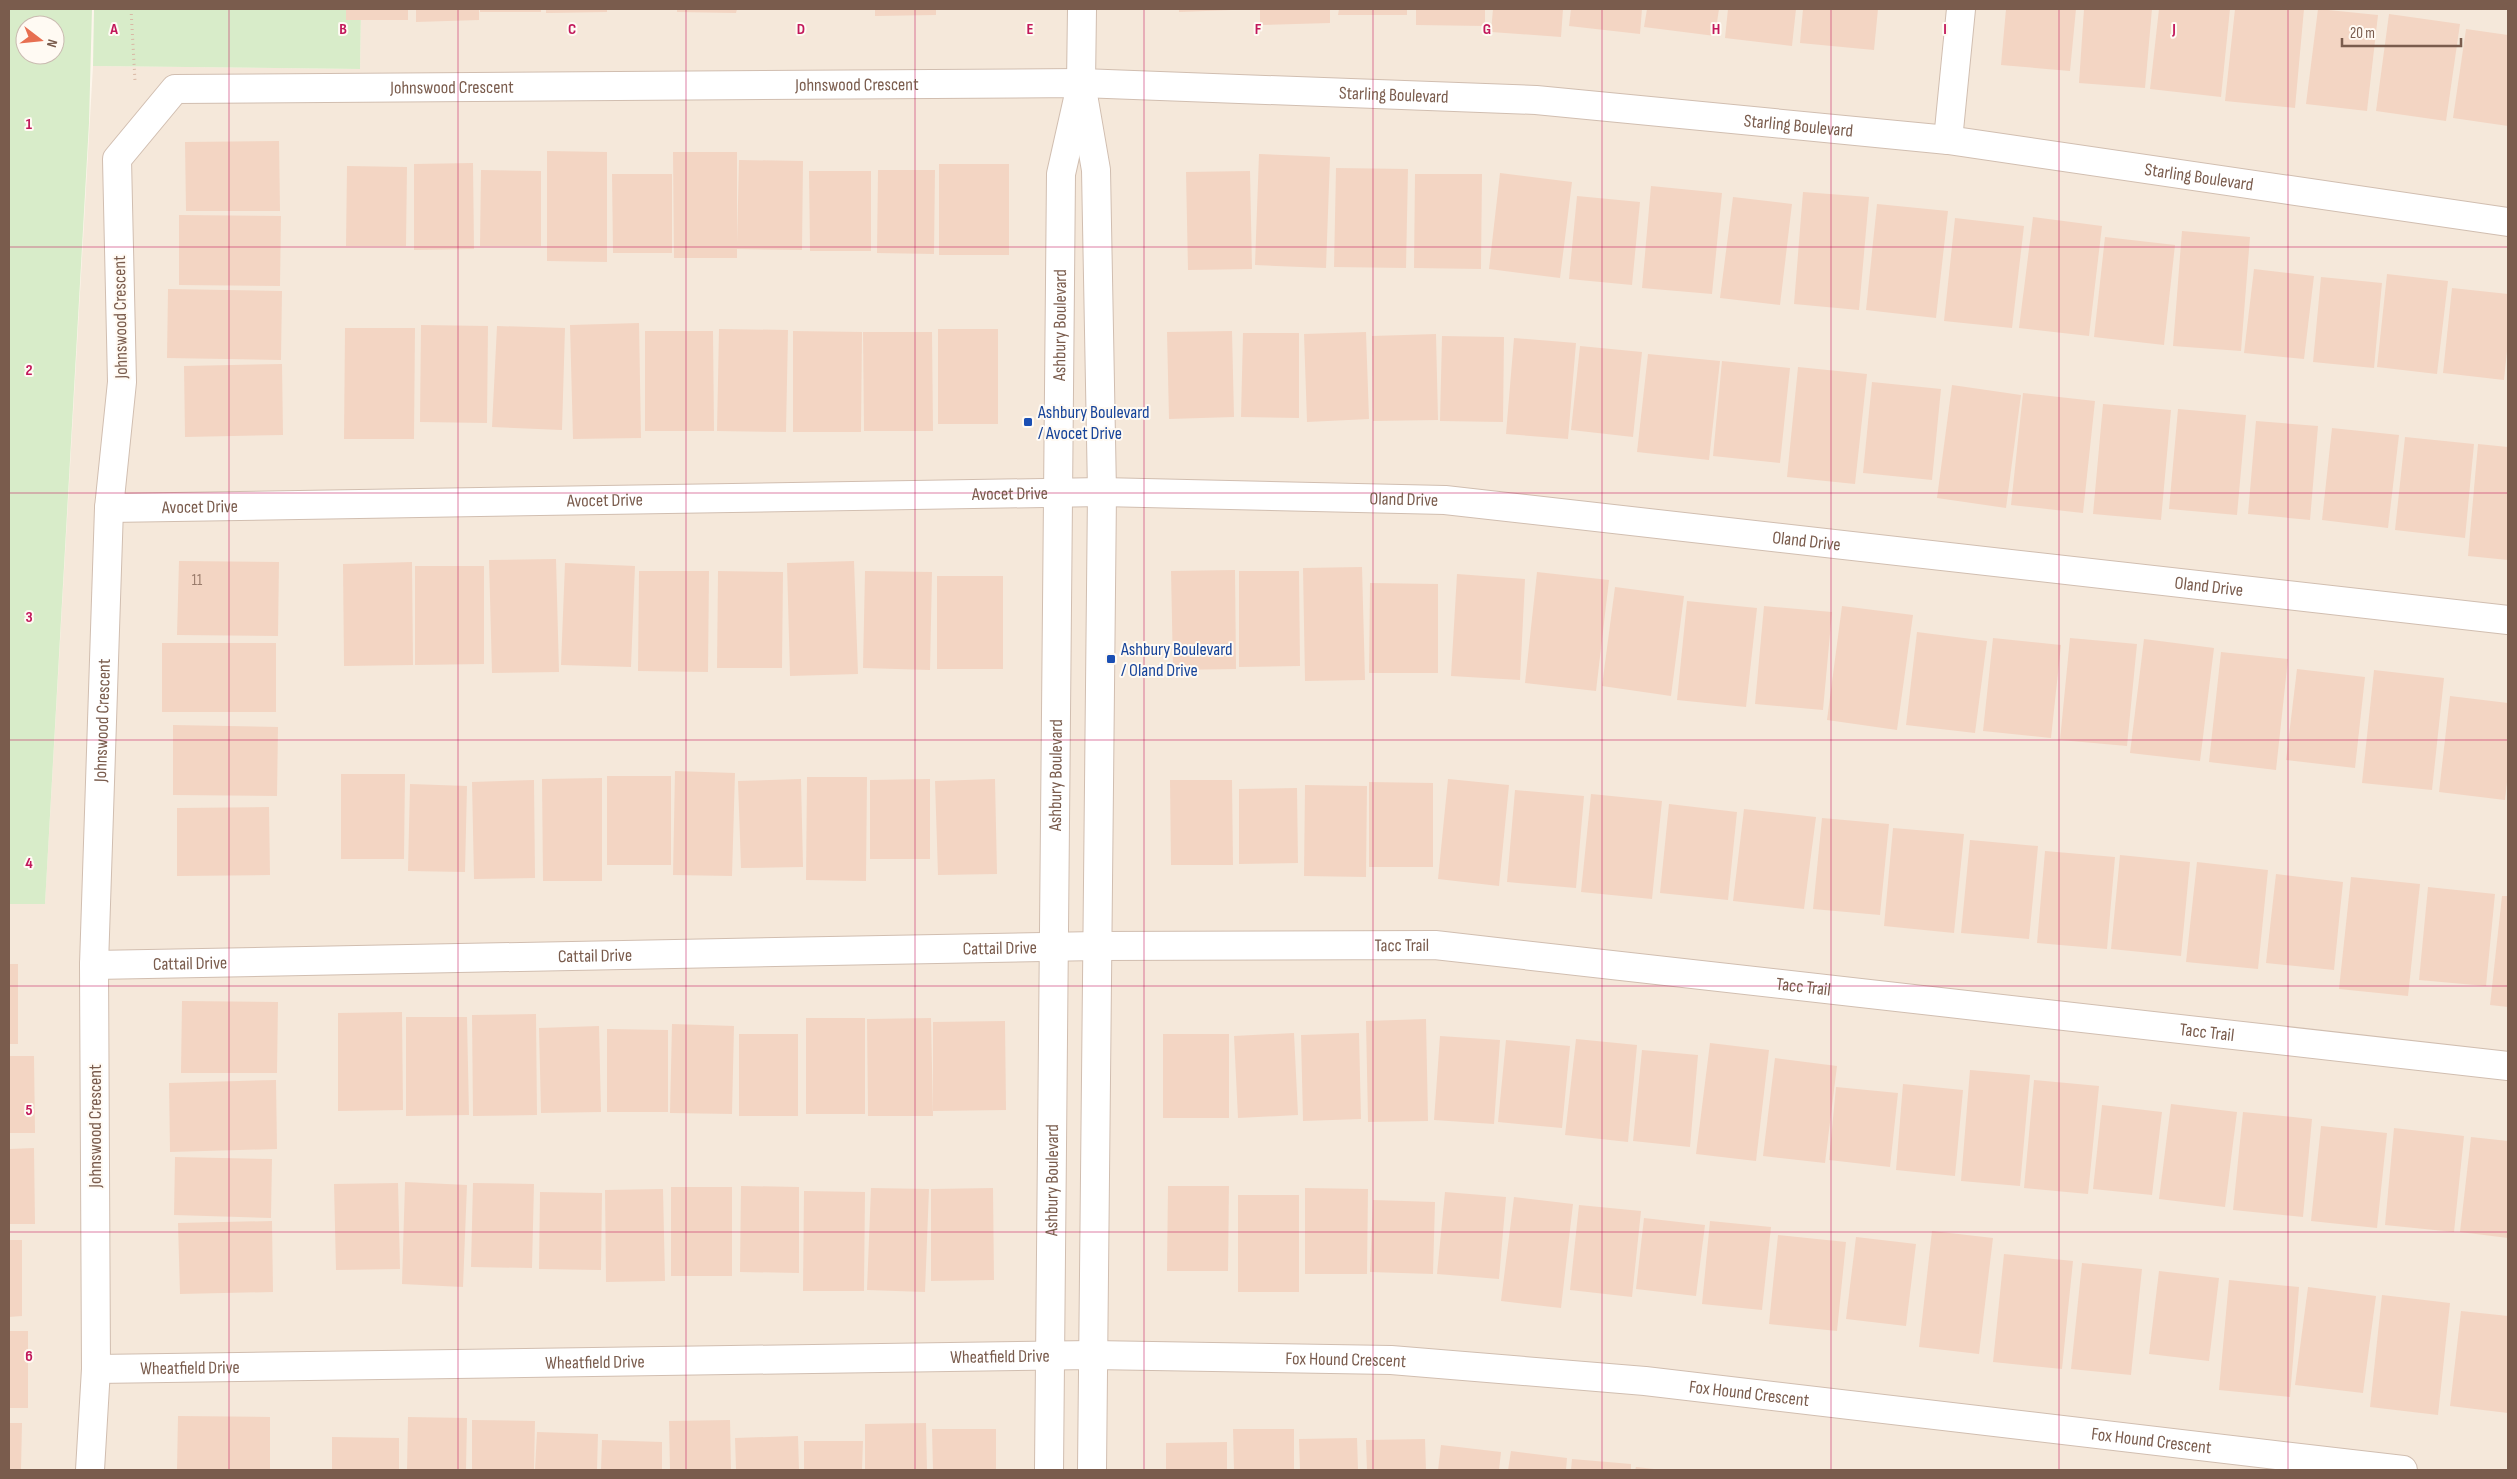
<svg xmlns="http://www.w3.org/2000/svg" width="2517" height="1479" font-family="'Sofia Sans Condensed',sans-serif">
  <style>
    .residential { fill: #f5e8da }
    .green { fill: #d8ecc9; fill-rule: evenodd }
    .building { fill: #f3d5c3 }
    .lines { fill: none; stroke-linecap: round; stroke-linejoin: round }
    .minor-casing { stroke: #d1beb0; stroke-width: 30 }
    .tertiary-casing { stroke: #d1beb0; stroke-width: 30 }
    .path { stroke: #d9b8a5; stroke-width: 3; stroke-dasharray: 1 4; stroke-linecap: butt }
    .minor { stroke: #fff; stroke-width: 28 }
    .tertiary { stroke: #fff; stroke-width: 28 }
    .grid { fill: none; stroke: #c2185b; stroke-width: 1; stroke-opacity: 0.55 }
    .transit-dot { fill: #1a4fb4; stroke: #fffaf3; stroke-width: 2 }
    .labels { text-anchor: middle; stroke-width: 4; stroke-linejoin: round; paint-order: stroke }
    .number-label { font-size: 15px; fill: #987a6a }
    .street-label { font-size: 18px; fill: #7a5c4d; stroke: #fffaf3 }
    .transit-label { font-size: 18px; fill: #164399; stroke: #fffaf3; text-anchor: start }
    .grid-label { font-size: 16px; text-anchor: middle; font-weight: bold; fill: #c2185b; stroke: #fffaf3; stroke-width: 4; stroke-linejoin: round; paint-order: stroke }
  </style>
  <rect width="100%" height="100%" fill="#fdf6ec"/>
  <path class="residential" d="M361 9H2508V1470H9V904H45L93 66 360 69Z"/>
  <g class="green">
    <path d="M9 9H92L89 123 45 904H9ZM25 25H55V55H25Z"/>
    <path d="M94 9H361L360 69 93 66Z"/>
  </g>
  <g class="building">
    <rect x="346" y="9" width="62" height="11"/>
    <path d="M416 9H479V20L416 22Z"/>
    <rect x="480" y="9" width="61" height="3"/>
    <path d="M546 9H607V12L546 13Z"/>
    <path d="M677 9H737L736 13 677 12Z"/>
    <path d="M875 9H936V15L875 16Z"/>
    <path d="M1179 9H1232V10L1179 12Z"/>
    <path d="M1260 9H1330V23L1260 25Z"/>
    <path d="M1339 9H1407V15H1338Z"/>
    <path d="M1416 9H1485V26L1416 25Z"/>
    <path d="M1493 9H1563L1561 37 1491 32Z"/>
    <path d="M1571 9H1642L1640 34 1569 26Z"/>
    <path d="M1647 9H1719L1715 36 1644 27Z"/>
    <path d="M1728 9H1796L1792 46 1725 38Z"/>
    <path d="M1803 9H1878L1874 50 1800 43Z"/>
    <path d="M2006 9H2076L2070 71 2001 65Z"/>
    <path d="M2084 9H2152L2145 88 2079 83Z"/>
    <path d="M2159 9H2230L2221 97 2150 89Z"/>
    <path d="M2235 9H2304L2295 108 2225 101Z"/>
    <path d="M2318 9 2378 15 2367 111 2306 104Z"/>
    <path d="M2389 14 2460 24 2446 121 2376 111Z"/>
    <path d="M2466 29 2508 35V126L2453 118Z"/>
    <path d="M279 141 280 211H186L185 142Z"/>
    <path d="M547 151 607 152V262L547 261Z"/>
    <path d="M673 152H737V244L739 160 803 161 802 250 737 249V258H674Z"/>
    <path d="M1259 154 1330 157 1326 268 1255 265Z"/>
    <path d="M473 163 474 249 414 250V164Z"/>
    <rect x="939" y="164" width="70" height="91"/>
    <path d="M347 166 407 167 406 246H346Z"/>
    <path d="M1336 168 1408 169 1406 268 1334 267Z"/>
    <path d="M481 170 541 171V246H480Z"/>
    <path d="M878 170H935L934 254 877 253Z"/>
    <path d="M809 171H871V251H810Z"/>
    <path d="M1250 171 1252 269 1188 270 1186 172Z"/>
    <path d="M1500 173 1572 182 1560 278 1489 269Z"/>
    <path d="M612 174H672V253H613Z"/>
    <path d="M1415 174H1482L1481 269 1414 268Z"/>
    <path d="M1651 186 1722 193 1712 294 1642 288Z"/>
    <path d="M1803 192 1869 197 1859 310 1794 304Z"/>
    <path d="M1577 196 1640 202 1632 285 1569 279Z"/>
    <path d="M1733 197 1792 204 1780 305 1720 298Z"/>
    <path d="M1877 204 1948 211 1936 318 1866 310Z"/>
    <path d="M179 215 281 216 280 286 179 285Z"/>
    <path d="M2033 217 2102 226 2089 336 2019 328Z"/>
    <path d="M1955 218 2024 226 2012 328 1944 321Z"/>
    <path d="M2182 231 2250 237 2241 351 2173 346Z"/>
    <path d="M2105 237 2175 245 2164 345 2094 337Z"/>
    <path d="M2254 269 2314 276 2304 359 2244 353Z"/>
    <path d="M2387 274 2448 281 2437 374 2377 367Z"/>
    <path d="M2321 277 2382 283 2374 368 2313 362Z"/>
    <path d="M2452 288 2508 294V341L2504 380 2443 373Z"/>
    <path d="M168 289 282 291 281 360 167 358Z"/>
    <path d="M639 323 641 438 573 439 570 325Z"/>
    <path d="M421 325 488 326 487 423 420 422Z"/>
    <path d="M497 326 565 328 562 430 492 427Z"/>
    <path d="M345 328H415L414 439H344Z"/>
    <path d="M719 329 788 330 786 432 717 431Z"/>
    <rect x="938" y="329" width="60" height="95"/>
    <path d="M645 331H713L714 431H645Z"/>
    <path d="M793 331 862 332 861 432H793Z"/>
    <path d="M1232 331 1234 417 1169 419 1167 332Z"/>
    <path d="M863 332H932L933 431H864Z"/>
    <path d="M1366 332 1369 419 1307 422 1304 334Z"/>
    <path d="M1243 333H1299V418L1241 417Z"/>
    <path d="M1436 334 1438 420 1373 421 1372 336Z"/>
    <path d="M1442 336 1504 337 1503 422 1440 421Z"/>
    <path d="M1514 338 1576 343 1568 439 1506 434Z"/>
    <path d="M1580 346 1642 352 1633 437 1571 430Z"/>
    <path d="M1648 354 1720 361 1709 460 1637 452Z"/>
    <path d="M1722 361 1790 368 1780 463 1713 456Z"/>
    <path d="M282 364 283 435 185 437 184 366Z"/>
    <path d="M1798 367 1867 374 1855 484 1787 477Z"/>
    <path d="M1872 382 1941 389 1932 480 1863 473Z"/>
    <path d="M1952 385 2021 395 2006 508 1937 498Z"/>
    <path d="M2023 393 2095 401 2083 513 2011 505Z"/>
    <path d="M2103 404 2171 410 2161 520 2093 514Z"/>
    <path d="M2178 409 2246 415 2237 515 2169 509Z"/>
    <path d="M2256 421 2318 426 2310 520 2248 514Z"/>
    <path d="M2332 428 2399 435 2388 528 2322 520Z"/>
    <path d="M2405 437 2474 444 2465 538 2395 530Z"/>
    <path d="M2478 444 2508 447V560L2468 556Z"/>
    <path d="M556 559 559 672 492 673 489 560Z"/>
    <path d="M179 561 279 562 278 636 177 635Z"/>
    <path d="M854 561 858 674 790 676 787 563Z"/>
    <path d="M412 562 413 665 344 666 343 564Z"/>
    <path d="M565 563 635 566 631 667 561 665Z"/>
    <path d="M415 566H484V664L415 665Z"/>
    <path d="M1362 567 1365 680 1305 681 1303 568Z"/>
    <path d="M1235 570 1236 669 1173 670 1171 571Z"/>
    <path d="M639 571H709L708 672 638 671Z"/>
    <path d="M718 571 783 572 782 668H717Z"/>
    <path d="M865 571 932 572 930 670 863 668Z"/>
    <path d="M1239 571H1299L1300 666 1239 667Z"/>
    <path d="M1537 572 1609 580 1596 691 1525 683Z"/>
    <path d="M1457 574 1525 579 1520 680 1451 676Z"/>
    <rect x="937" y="576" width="66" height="93"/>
    <path d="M1370 583 1438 584V673H1369Z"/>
    <path d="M1615 587 1684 596 1671 696 1602 686Z"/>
    <path d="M1687 601 1757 608 1746 707 1677 700Z"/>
    <path d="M1764 606 1832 612 1823 710 1755 704Z"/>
    <path d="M1842 606 1913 615 1897 730 1827 720Z"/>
    <path d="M1917 632 1987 641 1975 733 1906 725Z"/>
    <path d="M1993 638 2061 645 2051 738 1983 731Z"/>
    <path d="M2070 638 2137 644 2127 746 2060 740Z"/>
    <path d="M2144 639 2214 648 2200 761 2130 753Z"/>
    <rect x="162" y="643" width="114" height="69"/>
    <path d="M2221 652 2288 659 2276 770 2209 762Z"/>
    <path d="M2297 669 2365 677 2355 768 2286 760Z"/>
    <path d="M2374 670 2444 678 2432 790 2362 783Z"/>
    <path d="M2450 696 2508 703V773L2505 800 2439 792Z"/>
    <path d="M173 725 278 727 277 796 173 795Z"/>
    <path d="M675 771 735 773 732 876 673 875Z"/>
    <path d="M341 774H405L404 859H341Z"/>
    <rect x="607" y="776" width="64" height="89"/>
    <path d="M807 777H867L866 881 806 880Z"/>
    <path d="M602 778V881H543L542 779Z"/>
    <path d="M801 779 803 867 741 868 738 781Z"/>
    <path d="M930 779V859H870V780Z"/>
    <path d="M995 779 997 874 938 875 935 781Z"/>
    <path d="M1448 779 1509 785 1499 886 1438 879Z"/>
    <path d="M534 780 535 878 474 879 472 782Z"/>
    <path d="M1170 780H1232L1233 865H1171Z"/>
    <path d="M1369 782 1433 783V867H1369Z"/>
    <path d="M410 784 467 786 465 872 408 871Z"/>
    <path d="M1305 785 1367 786 1366 877 1304 876Z"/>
    <path d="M1297 788 1298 863 1239 864V789Z"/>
    <path d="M1515 790 1584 796 1576 888 1507 882Z"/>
    <path d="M1591 794 1662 801 1652 899 1581 892Z"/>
    <path d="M1669 804 1737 812 1728 900 1660 893Z"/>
    <path d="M269 807 270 875 177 876V808Z"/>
    <path d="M1744 809 1816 817 1804 909 1733 901Z"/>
    <path d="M1822 818 1889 824 1880 915 1813 909Z"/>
    <path d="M1893 828 1964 834 1954 933 1884 926Z"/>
    <path d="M1970 840 2038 846 2029 939 1961 933Z"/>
    <path d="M2045 851 2115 857 2107 949 2037 943Z"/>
    <path d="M2120 855 2190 862 2181 956 2111 949Z"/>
    <path d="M2197 862 2268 870 2258 969 2186 962Z"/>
    <path d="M2276 874 2343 882 2334 970 2266 963Z"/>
    <path d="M2351 877 2420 884 2408 996 2339 989Z"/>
    <path d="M2428 887 2495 894 2486 986 2419 980Z"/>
    <path d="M2502 896H2508V1007L2490 1005Z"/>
    <rect x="9" y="964" width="9" height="80"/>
    <path d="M182 1001 278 1002 277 1073H181Z"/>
    <path d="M402 1012 403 1110 338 1111V1013Z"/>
    <path d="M536 1014 537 1115 473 1116 472 1015Z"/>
    <path d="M406 1017H467L469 1115 406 1116Z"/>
    <rect x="806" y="1018" width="59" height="96"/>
    <path d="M931 1018 933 1116H868L867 1019Z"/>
    <path d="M1426 1019 1428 1121 1368 1122 1366 1021Z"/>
    <path d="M1005 1021 1006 1110 933 1111V1022Z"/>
    <path d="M672 1024 734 1026 732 1114 670 1113Z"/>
    <path d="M599 1026 601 1112 541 1113 539 1028Z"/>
    <path d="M607 1029 668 1030V1112H607Z"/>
    <path d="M1294 1033 1298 1115 1238 1118 1234 1036Z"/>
    <path d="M1359 1033 1361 1119 1303 1121 1301 1035Z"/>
    <rect x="739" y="1034" width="59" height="82"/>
    <rect x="1163" y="1034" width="66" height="84"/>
    <path d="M1440 1036 1500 1040 1494 1124 1434 1120Z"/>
    <path d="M1576 1039 1637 1045 1628 1142 1565 1135Z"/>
    <path d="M1506 1040 1570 1046 1562 1128 1498 1122Z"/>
    <path d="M1710 1043 1769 1050 1756 1161 1696 1154Z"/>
    <path d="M1642 1050 1698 1055 1690 1147 1633 1141Z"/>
    <path d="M9 1056H34L35 1133H9Z"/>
    <path d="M1775 1058 1837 1066 1825 1163 1763 1156Z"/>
    <path d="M1970 1070 2030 1075 2020 1186 1961 1181Z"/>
    <path d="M276 1080 277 1149 170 1152 169 1083Z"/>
    <path d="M2034 1080 2099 1086 2088 1194 2024 1188Z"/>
    <path d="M1903 1084 1963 1090 1955 1176 1896 1170Z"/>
    <path d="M1836 1087 1898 1093 1890 1167 1829 1160Z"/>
    <path d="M2171 1104 2237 1112 2225 1207 2159 1199Z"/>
    <path d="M2102 1105 2162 1112 2152 1195 2093 1189Z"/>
    <path d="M2243 1112 2312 1119 2303 1217 2233 1210Z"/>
    <path d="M2321 1126 2387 1133 2377 1228 2311 1221Z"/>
    <path d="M2394 1128 2464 1136 2454 1232 2385 1225Z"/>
    <path d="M2471 1137 2508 1141V1238L2460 1232Z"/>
    <path d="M34 1148 35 1224H9V1149Z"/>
    <path d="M175 1157 272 1159 271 1218 174 1215Z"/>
    <path d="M405 1182 467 1185 463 1287 402 1284Z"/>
    <path d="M398 1183 400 1269 336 1270 334 1184Z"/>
    <path d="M473 1183 534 1184 532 1268 471 1267Z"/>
    <path d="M741 1186 799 1187V1273L740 1272Z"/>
    <path d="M1168 1186H1229L1228 1271H1167Z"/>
    <rect x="671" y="1187" width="61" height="89"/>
    <path d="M871 1188 929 1189 925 1292 867 1290Z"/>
    <path d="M993 1188 994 1280 931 1281V1189Z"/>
    <path d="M1305 1188 1368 1189 1367 1274H1305Z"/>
    <path d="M663 1189 665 1281 606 1282 605 1190Z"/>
    <path d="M804 1191 865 1192 864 1291H803Z"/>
    <path d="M540 1192 602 1193 601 1270 539 1269Z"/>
    <path d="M1445 1192 1506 1197 1499 1279 1437 1274Z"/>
    <rect x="1238" y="1195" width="61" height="97"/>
    <path d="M1514 1197 1573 1204 1561 1308 1501 1301Z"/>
    <path d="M1373 1200 1435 1202 1433 1274 1370 1272Z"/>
    <path d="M1579 1205 1641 1211 1632 1297 1570 1290Z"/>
    <path d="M1644 1218 1705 1225 1696 1296 1636 1289Z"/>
    <path d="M272 1221 273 1292 180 1294 178 1223Z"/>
    <path d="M1710 1221 1771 1227 1762 1310 1702 1304Z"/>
    <path d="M1932 1231 1993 1238 1979 1354 1919 1347Z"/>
    <path d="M1778 1235 1846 1242 1837 1331 1769 1324Z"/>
    <path d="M1856 1237 1916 1244 1906 1326 1846 1319Z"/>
    <path d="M9 1240H22V1316L9 1317Z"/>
    <path d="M2004 1254 2073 1261 2062 1369 1993 1362Z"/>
    <path d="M2082 1263 2142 1269 2131 1375 2071 1369Z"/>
    <path d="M2159 1271 2219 1278 2209 1361 2149 1354Z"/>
    <path d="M2229 1280 2299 1287 2290 1397 2219 1390Z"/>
    <path d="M2308 1287 2376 1296 2363 1393 2295 1385Z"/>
    <path d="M2382 1295 2450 1303 2438 1415 2370 1407Z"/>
    <path d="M2461 1311 2508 1316V1413L2450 1406Z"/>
    <rect x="9" y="1331" width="19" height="77"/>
    <path d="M178 1416 270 1417V1470H177Z"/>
    <path d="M408 1417 467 1418 466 1470H407Z"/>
    <path d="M472 1420 535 1421 534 1470H472Z"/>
    <path d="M730 1420 731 1470H670L669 1421Z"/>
    <path d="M9 1423H22L21 1470H9Z"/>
    <path d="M926 1423 927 1470H865V1424Z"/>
    <path d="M932 1429H996V1470H933Z"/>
    <path d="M1233 1429H1294V1470H1234Z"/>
    <path d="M537 1432 598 1434 597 1470H535Z"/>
    <path d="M798 1436 799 1470H736L735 1438Z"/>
    <path d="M332 1437 399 1438V1470H332Z"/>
    <path d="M1357 1438 1358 1470H1300L1299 1439Z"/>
    <path d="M1425 1439 1426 1470H1367L1366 1440Z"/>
    <path d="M602 1440 662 1442V1470H601Z"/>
    <path d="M804 1441H863L862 1470H804Z"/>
    <path d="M1227 1442V1470H1166V1443Z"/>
    <path d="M1441 1445 1501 1452 1499 1470H1438Z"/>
    <path d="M1511 1451 1567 1458 1566 1470H1508Z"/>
    <path d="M1572 1459 1631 1464V1470H1571Z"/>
    <path d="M1636 1467 1654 1469V1470H1635Z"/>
  </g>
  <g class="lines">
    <g class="minor-casing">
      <g id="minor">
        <path d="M1948 140 1961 9"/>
        <path id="s1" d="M109 508 1102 492 1445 500 2508 620"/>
        <path id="s2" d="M94 965 1097 946 1435 945 2508 1066"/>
        <path id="s3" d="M96 1369 1093 1355 1391 1360 1645 1381 2403 1470"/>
        <path id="s4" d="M90 1470 96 1369 94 965 109 508 122 382 117 159 175 89 1081 83 1536 100 1948 140 2508 222"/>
      </g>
    </g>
    <g class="tertiary-casing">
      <g id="tertiary">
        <path d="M1082 9 1081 83 1096 170 1102 492 1092 1470"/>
        <path id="s5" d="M1049 1470 1061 174 1079 94"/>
      </g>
    </g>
    <path class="path" d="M131 9 135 81"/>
    <use href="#minor" class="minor"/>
    <use href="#tertiary" class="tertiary"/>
  </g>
  <path class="grid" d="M229 9V1470M458 9V1470M686 9V1470M915 9V1470M1144 9V1470M1373 9V1470M1602 9V1470M1831 9V1470M2059 9V1470M2288 9V1470M9 247H2508M9 493H2508M9 740H2508M9 986H2508M9 1232H2508"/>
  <g class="transit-dot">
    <rect x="1023" y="417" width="10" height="10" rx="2.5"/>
    <rect x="1106" y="654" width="10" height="10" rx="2.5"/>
  </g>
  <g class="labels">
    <g class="number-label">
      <text x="197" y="585">11</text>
    </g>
    <g class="street-label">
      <text dy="6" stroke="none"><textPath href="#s4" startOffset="2085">Johnswood Crescent</textPath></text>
      <text dy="6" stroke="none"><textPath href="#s4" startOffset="1680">Johnswood Crescent</textPath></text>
      <text dy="6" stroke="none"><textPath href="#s4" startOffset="2622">Starling Boulevard</textPath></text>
      <text dy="6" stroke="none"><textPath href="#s4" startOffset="3028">Starling Boulevard</textPath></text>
      <text dy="6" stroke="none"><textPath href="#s4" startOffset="3432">Starling Boulevard</textPath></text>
      <text transform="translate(120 317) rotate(-91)" y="6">Johnswood Crescent</text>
      <text dy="6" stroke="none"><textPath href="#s5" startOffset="1145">Ashbury Boulevard</textPath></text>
      <text dy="6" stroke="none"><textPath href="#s1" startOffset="901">Avocet Drive</textPath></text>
      <text dy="6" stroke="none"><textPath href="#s1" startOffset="1295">Oland Drive</textPath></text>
      <text dy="6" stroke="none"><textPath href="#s1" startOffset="496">Avocet Drive</textPath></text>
      <text dy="6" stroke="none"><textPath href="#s1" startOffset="91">Avocet Drive</textPath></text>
      <text dy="6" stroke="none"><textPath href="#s1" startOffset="1700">Oland Drive</textPath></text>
      <text dy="6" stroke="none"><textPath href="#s1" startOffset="2105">Oland Drive</textPath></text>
      <text dy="6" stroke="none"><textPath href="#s4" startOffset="750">Johnswood Crescent</textPath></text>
      <text dy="6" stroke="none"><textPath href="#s5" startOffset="695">Ashbury Boulevard</textPath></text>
      <text dy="6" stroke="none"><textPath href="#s2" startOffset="1308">Tacc Trail</textPath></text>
      <text dy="6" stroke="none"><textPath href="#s2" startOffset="906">Cattail Drive</textPath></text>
      <text dy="6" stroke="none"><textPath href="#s2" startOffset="501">Cattail Drive</textPath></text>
      <text dy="6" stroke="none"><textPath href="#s2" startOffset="96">Cattail Drive</textPath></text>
      <text dy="6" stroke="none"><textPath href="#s2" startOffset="1712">Tacc Trail</textPath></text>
      <text dy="6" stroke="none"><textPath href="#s2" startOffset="2118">Tacc Trail</textPath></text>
      <text transform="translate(95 1126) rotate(-90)" y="6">Johnswood Crescent</text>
      <text dy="6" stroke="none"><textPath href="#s5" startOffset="290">Ashbury Boulevard</textPath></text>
      <text dy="6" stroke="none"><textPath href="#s3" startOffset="904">Wheatfield Drive</textPath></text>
      <text dy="6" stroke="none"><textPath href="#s3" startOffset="1250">Fox Hound Crescent</textPath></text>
      <text dy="6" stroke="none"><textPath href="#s3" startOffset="499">Wheatfield Drive</textPath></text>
      <text dy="6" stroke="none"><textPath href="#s3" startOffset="94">Wheatfield Drive</textPath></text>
      <text dy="6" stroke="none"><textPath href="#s3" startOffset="1655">Fox Hound Crescent</textPath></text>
      <text dy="6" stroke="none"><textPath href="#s3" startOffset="2060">Fox Hound Crescent</textPath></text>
    </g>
    <g class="transit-label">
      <text x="1038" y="418">Ashbury Boulevard<tspan x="1038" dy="21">/ Avocet Drive</tspan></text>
      <text x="1121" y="655">Ashbury Boulevard<tspan x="1121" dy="21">/ Oland Drive</tspan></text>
    </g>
  </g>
  <g class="grid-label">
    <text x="114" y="34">A</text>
    <text x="343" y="34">B</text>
    <text x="572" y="34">C</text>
    <text x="801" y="34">D</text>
    <text x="1030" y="34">E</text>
    <text x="1258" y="34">F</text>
    <text x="1487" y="34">G</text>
    <text x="1716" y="34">H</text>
    <text x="1945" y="34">I</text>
    <text x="2174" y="34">J</text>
    <text x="29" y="129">1</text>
    <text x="29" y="375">2</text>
    <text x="29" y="622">3</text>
    <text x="29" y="868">4</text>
    <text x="29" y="1115">5</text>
    <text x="29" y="1361">6</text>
  </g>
  <rect width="2517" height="1479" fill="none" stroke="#7a5c4d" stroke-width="20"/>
  <g transform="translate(40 40) rotate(106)"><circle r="24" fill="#fffaf3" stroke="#cabbb1"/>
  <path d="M0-4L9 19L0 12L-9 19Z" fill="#e76f51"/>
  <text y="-8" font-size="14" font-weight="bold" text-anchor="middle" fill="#7a5c4d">N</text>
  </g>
  <path d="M2342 38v8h119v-8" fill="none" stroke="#7a5c4d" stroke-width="2.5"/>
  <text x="2350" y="38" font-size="15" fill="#7a5c4d" stroke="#fffaf3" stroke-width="4" paint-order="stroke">20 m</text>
</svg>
